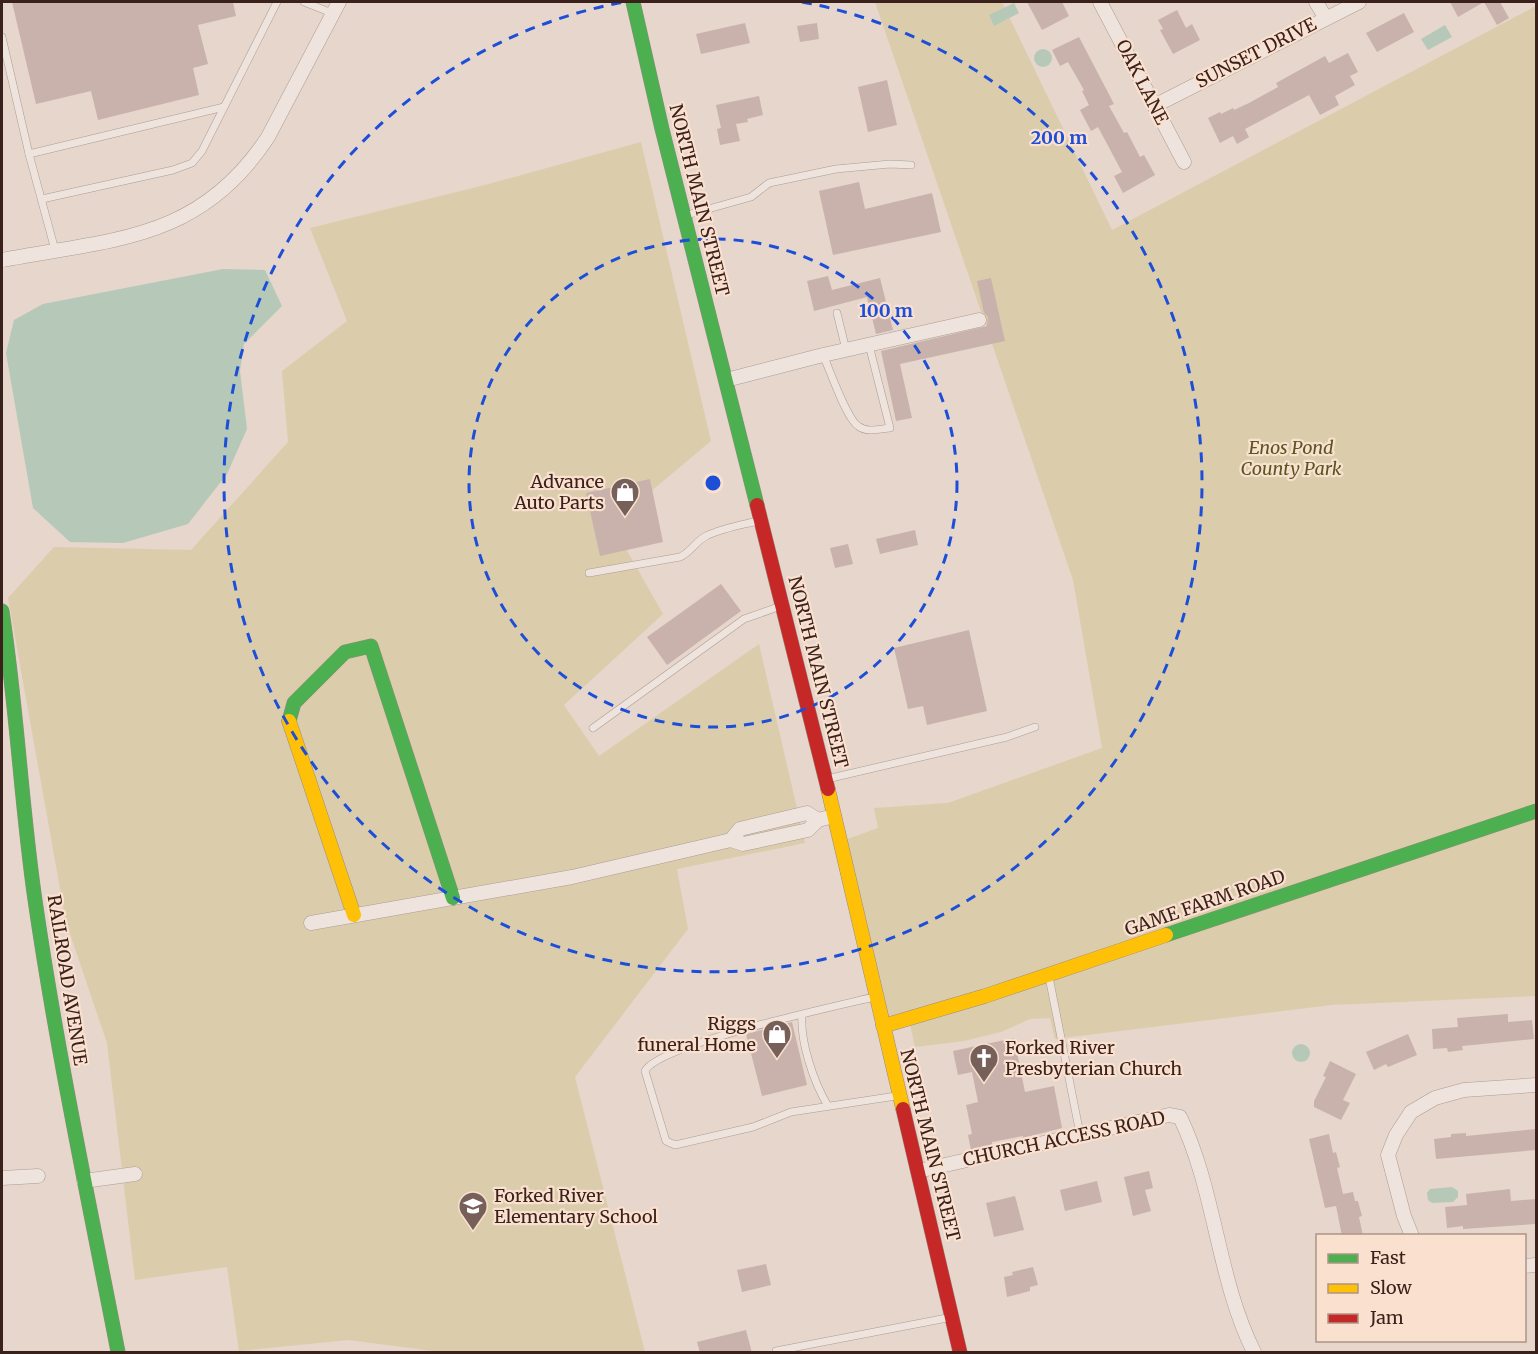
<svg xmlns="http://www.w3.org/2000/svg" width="1538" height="1354" font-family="Merriweather,serif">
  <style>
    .green { fill: #dbcdac }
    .water { fill: #b6c9b8 }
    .building { fill: #cab2ac }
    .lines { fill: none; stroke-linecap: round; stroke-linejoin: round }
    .lane-casing { stroke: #ab9c94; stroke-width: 8 }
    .street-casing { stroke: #ab9c94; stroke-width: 15 }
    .fast-casing { stroke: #9b8b84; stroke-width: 15 }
    .slow-casing { stroke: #9b8b84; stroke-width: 15 }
    .jam-casing { stroke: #9b8b84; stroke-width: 15 }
    .lane { stroke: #eee4dd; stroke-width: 7 }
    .street { stroke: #eee4dd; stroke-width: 14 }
    .fast { stroke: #4caf50; stroke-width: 14 }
    .slow { stroke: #ffc107; stroke-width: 14 }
    .jam { stroke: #c62828; stroke-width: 14 }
    .ring { fill: none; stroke: #1d4ed8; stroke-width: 3; stroke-dasharray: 10 8 }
    .labels { text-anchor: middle; stroke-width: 4.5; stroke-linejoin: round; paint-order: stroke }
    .street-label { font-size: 18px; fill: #3b211b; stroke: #f9e0cf }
    .park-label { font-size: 18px; font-style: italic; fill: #5a5620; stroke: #f9e0cf }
    .poi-label { font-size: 18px; fill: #3b211b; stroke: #f9e0cf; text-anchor: end }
    .centre { fill: #1d4ed8; stroke: #f9e0cf; stroke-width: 3 }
    .ring-label { font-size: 18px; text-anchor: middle; font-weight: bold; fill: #1d4ed8; stroke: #f9e0cf; stroke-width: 4.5; stroke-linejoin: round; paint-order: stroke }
  </style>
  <rect width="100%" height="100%" fill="#e6d6cb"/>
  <g class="green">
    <path d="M875 2H1002L1112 230 1536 6V996L1332 1005 1055 1039 1050 1018 1030 1019 1001 1032 964 1041 915 1047 910 1024 883 1026 839 842 878 828 874 808 948 803 1102 748 1073 580Z"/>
    <path d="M641 142 711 441 612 524 663 614 564 705 599 756 759 644 805 843 677 869 688 929 575 1077 645 1352H441L348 1340 239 1351 227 1267 135 1280 107 1043 66 922 8 598 54 547 191 550 288 442 282 371 347 321 310 228 485 185Z"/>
  </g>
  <g class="water">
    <path d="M1014 3 1019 13 994 26 989 15Z"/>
    <path d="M1445 25 1452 37 1428 50 1421 39Z"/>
    <circle cx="1043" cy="58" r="9"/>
    <path d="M223 269 265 270 282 306 244 344 240 371 247 429 227 474 188 524 123 543 70 542 33 508 6 353 14 320 43 304Z"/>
    <circle cx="1301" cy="1053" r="9"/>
    <path d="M1452 1187 1458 1191V1197L1453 1202 1432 1203 1428 1200 1427 1193 1430 1189Z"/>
  </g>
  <g class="building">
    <path d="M12 2H233L236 16 198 25 208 64 193 68 199 95 98 120 91 91 36 104Z"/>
    <path d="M1027 2H1062L1069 16 1042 30Z"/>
    <path d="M1450 2H1500L1509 18 1497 25 1484 2 1458 17Z"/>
    <path d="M1177 10 1186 28 1192 24 1200 40 1173 54 1160 30 1163 29 1158 20Z"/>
    <path d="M1404 13 1414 32 1377 52 1366 33Z"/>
    <path d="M745 23 750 43 701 54 696 34Z"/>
    <path d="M817 23 819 39 800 42 797 26Z"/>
    <path d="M1079 37 1114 104 1109 106 1124 133 1127 132 1140 157 1144 155 1155 175 1123 193 1114 176 1122 172 1098 127 1091 131 1080 110 1089 105 1082 91 1084 90 1068 62 1060 66 1052 50Z"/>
    <path d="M1348 53 1358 72 1350 76 1355 85 1335 96 1339 105 1320 115 1309 95 1245 129 1249 137 1237 144 1233 136 1220 143 1208 118 1220 112 1221 114 1233 108 1234 110 1249 103 1278 87 1276 83 1325 56 1329 63Z"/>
    <path d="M887 80 897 125 868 132 858 87Z"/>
    <path d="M759 96 763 115 747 119 748 122 736 124 740 141 720 145 717 129 721 128 716 105Z"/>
    <path d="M859 182 865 209 932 193 941 232 833 255 819 191Z"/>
    <path d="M828 276 832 290 880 278 893 330 876 334 867 297 814 311 807 281Z"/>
    <path d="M991 278 1005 341 900 364 912 418 896 421 881 351 987 326 988 317 984 313 977 281Z"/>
    <path d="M650 479 663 542 600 556 586 493Z"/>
    <path d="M915 530 918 545 880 554 876 539Z"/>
    <path d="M848 544 853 564 835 568 830 548Z"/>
    <path d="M721 584 741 611 667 665 647 637Z"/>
    <path d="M969 630 987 711 927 725 923 706 908 709 894 648Z"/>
    <path d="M1508 1014V1022L1532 1020 1534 1039 1462 1046 1463 1050 1448 1052 1447 1048 1433 1049 1432 1029 1458 1027 1457 1018Z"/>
    <path d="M792 1022 807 1085 762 1096 746 1034Z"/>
    <path d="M1408 1034 1417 1055 1388 1067 1386 1064 1374 1070 1366 1052Z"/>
    <path d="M1014 1038 1025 1092 1054 1086 1062 1128 1023 1138V1136L992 1142V1145L971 1150 968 1135 972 1134 966 1105 978 1102 972 1072 958 1075 953 1051Z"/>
    <path d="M1330 1061 1356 1074 1343 1100 1350 1103 1341 1120 1314 1107V1101L1326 1077 1323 1076Z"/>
    <path d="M1536 1129V1150L1436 1159 1434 1139 1451 1137V1134L1466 1133V1136Z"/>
    <path d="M1329 1134 1333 1153 1336 1152 1340 1167 1337 1168 1343 1194 1353 1192 1355 1201H1358L1362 1216 1359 1217 1363 1236H1342L1336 1206 1325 1208 1309 1139Z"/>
    <path d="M1149 1171 1153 1188 1145 1190 1151 1211 1133 1216 1124 1177Z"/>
    <path d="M1097 1181 1102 1202 1065 1211 1060 1190Z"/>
    <path d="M1510 1189 1511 1201 1536 1199V1224L1463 1229V1226L1447 1228 1445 1207 1467 1205 1466 1194Z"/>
    <path d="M1015 1196 1024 1230 994 1237 986 1203Z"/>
    <path d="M766 1264 771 1285 742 1292 737 1270Z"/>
    <path d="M1033 1267 1038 1285 1030 1287V1291L1007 1297 1004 1277 1013 1275 1012 1272Z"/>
    <path d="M746 1330 752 1353H700L697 1342Z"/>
  </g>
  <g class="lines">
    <g class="lane-casing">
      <g id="lane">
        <path d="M304 2 332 13"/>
        <path d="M2 37 29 154 55 250"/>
        <path d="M29 154 224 107"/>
        <path d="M42 199 173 170 192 163 202 151 277 2"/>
        <path d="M687 215 751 197 769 183 836 169 890 164 911 165"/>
        <path d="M837 313 846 350"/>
        <path d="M823 355C830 370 846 418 858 426 867 433 879 429 890 428L869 345"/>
        <path d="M589 573 680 557C691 552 696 541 706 536 722 528 741 525 758 521"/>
        <path d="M593 728 744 619 778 607"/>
        <path d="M831 778 1007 737 1035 727"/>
        <path d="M1049 977 1080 1134"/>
        <path d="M874 997C837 1006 659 1044 645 1071L666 1141 675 1145 753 1127 791 1112 896 1096"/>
        <path d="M802 1015C800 1042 814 1083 828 1106"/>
        <path d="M776 1351 947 1318"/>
      </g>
    </g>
    <g class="street-casing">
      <g id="street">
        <path d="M1100 2 1184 162"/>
        <path d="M1316 2 1325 17"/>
        <path d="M1154 106 1359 2"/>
        <path d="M2 260C113 239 200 241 268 137L339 2"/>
        <path d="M726 380 823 355 979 320"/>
        <path d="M818 820 807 813 740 829 731 840 743 844 808 830 818 820 834 816"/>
        <path d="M311 923 572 877 731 840"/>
        <path d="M918 1171 1169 1115 1180 1117C1216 1192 1217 1278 1254 1352"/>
        <path d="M2 1178 38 1176"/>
        <path d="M84 1181 135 1174"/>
        <path d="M1412 1236 1404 1216 1388 1155 1396 1135 1411 1112 1435 1098 1464 1090 1536 1085"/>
        <path d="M1524 1266 1536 1265"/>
      </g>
    </g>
    <g class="fast-casing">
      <g id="fast">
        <path d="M633 2 662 129 757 505"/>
        <path d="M2 611C17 707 21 804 35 900 57 1052 89 1202 118 1352"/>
        <path d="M289 721 294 703 345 652 371 646 453 898"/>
        <path d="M1166 935 1536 811"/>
      </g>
    </g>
    <g class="slow-casing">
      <g id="slow">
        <path d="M289 721 354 915"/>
        <path d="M828 789 903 1109"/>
        <path d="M883 1026 985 996 1166 935"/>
      </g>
    </g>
    <g class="jam-casing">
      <g id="jam">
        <path d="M757 505 828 789"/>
        <path d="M903 1109 960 1352"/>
      </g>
    </g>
    <use href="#lane" class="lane"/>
    <use href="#street" class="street"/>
    <use href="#fast" class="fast"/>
    <use href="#slow" class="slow"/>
    <use href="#jam" class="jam"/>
  </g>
  <g class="ring">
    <circle cx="713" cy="483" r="244"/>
    <path d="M802 2A489 489 0 1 1 624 2"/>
  </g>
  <defs>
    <g id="shop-pin" transform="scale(1.5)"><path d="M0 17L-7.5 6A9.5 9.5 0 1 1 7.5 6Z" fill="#776059" stroke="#f9e0cf"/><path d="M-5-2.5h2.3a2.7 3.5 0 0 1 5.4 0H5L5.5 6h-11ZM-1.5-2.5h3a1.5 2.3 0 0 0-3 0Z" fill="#fff"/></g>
    <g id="church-pin" transform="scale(1.5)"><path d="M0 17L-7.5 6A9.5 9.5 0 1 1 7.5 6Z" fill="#776059" stroke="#f9e0cf"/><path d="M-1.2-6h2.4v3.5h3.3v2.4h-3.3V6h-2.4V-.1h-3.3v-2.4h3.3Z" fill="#fff"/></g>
    <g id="school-pin" transform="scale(1.5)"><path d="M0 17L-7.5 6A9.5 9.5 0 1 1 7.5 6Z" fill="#776059" stroke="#f9e0cf"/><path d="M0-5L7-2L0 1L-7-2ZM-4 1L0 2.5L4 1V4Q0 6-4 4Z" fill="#fff"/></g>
  </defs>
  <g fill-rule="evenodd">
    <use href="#shop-pin" x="625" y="492"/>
    <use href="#shop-pin" x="777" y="1034"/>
    <use href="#church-pin" x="984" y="1058"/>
    <use href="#school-pin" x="473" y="1206"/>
  </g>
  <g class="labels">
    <g class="street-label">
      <text transform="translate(1256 53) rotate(-27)" y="6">SUNSET DRIVE</text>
      <text transform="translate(1142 82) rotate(63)" y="6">OAK LANE</text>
      <text transform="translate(699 200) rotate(76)" y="6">NORTH MAIN STREET</text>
      <text transform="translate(818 672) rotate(76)" y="6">NORTH MAIN STREET</text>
      <text transform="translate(1205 903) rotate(-19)" y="6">GAME FARM ROAD</text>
      <text transform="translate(67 980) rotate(81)" y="6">RAILROAD AVENUE</text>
      <text transform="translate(1064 1139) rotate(-12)" y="6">CHURCH ACCESS ROAD</text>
      <text transform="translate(930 1145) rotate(76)" y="6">NORTH MAIN STREET</text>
    </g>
    <g class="park-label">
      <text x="1291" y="454">Enos Pond<tspan x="1291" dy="21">County Park</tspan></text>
    </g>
    <g class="poi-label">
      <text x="604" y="488">Advance<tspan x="604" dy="21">Auto Parts</tspan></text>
      <text x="756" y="1030">Riggs<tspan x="756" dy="21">funeral Home</tspan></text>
      <text x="1005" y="1054" text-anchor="start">Forked River<tspan x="1005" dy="21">Presbyterian Church</tspan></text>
      <text x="494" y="1202" text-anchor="start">Forked River<tspan x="494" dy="21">Elementary School</tspan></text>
    </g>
  </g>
  <circle cx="713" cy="483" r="9" class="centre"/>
  <g class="ring-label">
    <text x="1059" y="144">200 m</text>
    <text x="886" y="317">100 m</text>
  </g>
  <rect width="1538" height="1354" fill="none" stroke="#3b211b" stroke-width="6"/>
  <rect x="1316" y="1234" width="210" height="108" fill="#f9e0cf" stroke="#ad9487" stroke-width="1.5"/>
  <rect x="1328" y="1254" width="30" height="9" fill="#4caf50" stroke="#ad9487" stroke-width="1.5"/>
  <text x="1370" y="1264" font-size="18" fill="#3b211b">Fast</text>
  <rect x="1328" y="1284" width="30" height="9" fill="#ffc107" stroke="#ad9487" stroke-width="1.5"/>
  <text x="1370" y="1294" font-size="18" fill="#3b211b">Slow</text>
  <rect x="1328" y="1314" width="30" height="9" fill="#c62828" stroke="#ad9487" stroke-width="1.5"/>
  <text x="1370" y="1324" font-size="18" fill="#3b211b">Jam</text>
</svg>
